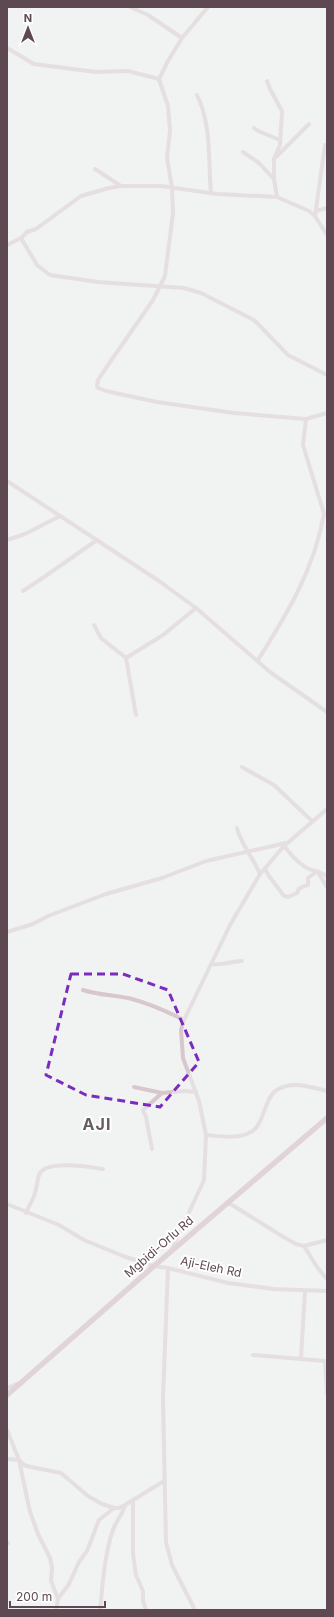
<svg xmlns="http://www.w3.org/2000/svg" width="334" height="1617" font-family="Inter,sans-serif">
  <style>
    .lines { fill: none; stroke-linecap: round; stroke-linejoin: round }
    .minor { stroke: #d8c7ce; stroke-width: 4 }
    .major { stroke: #cfb0bc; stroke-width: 5.5 }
    .marked { fill: none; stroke: #7b2cbf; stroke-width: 3; stroke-dasharray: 8 5; stroke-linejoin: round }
    .labels { text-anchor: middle; stroke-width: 4; stroke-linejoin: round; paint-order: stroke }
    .street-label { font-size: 12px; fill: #5e4851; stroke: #fff }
    .district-label { font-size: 16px; font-weight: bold; letter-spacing: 1px; fill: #655d60; stroke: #fff }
  </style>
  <rect width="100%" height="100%" fill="#f0f3f1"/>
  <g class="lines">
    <g class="minor">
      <path d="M130 7 148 15 182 38"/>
      <path d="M208 7 182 38 168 61 159 79 168 106 170 130 167 158 172 188 173 213 165 276 153 300 106 368 98 380 97 386 98 388 106 391 157 402 234 413 306 419 327 413"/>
      <path d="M7 48 34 64 96 72 128 71 159 79"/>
      <path d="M267 81 270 89 282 111 280 145 274 159V179"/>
      <path d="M197 95C212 126 208 160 211 193"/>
      <path d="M254 128 258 131 280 140"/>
      <path d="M243 152 259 163 274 179 277 197"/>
      <path d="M276 157 309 124"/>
      <path d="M95 169 121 186H161L217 194 277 197 309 211 315 216 327 235"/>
      <path d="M316 211 327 208"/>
      <path d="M315 216 325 145"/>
      <path d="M21 238 37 265 50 275 98 282 184 288 201 293 254 320 288 355 327 375"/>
      <path d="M7 245 21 238 27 232 36 229 81 196 109 188 121 186"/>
      <path d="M7 481 159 581 196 608 270 672 327 712"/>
      <path d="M7 540 25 534 60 516"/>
      <path d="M23 591 47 575 97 540"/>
      <path d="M94 625 101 638 126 658"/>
      <path d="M258 660C287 614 314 570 324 514L303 445 306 419"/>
      <path d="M136 715 126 658 163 635 196 608"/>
      <path d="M242 767 274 785 312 821"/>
      <path d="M237 828C240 843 254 859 260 874"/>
      <path d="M284 846C291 855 304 871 317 871L327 887"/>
      <path d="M265 869 269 876 284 896 288 897 297 893C298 888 303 886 308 885V878L317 871 327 876"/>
      <path d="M7 932 33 924 48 916 106 894 162 878 206 861 286 843"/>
      <path d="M211 964C221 966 232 961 242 961"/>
      <path d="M83 990C98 995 115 995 132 999 147 1003 170 1013 184 1020"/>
      <path d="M134 1087 162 1093 184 1091 196 1092"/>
      <path d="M206 1135C220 1136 237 1139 249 1133 256 1130 259 1124 262 1117 265 1109 268 1098 274 1092 289 1079 310 1087 327 1091"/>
      <path d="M152 1149 146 1117 143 1110 162 1093"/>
      <path d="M229 1203 282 1236 296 1244 304 1246 317 1267 327 1279"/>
      <path d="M7 1204 59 1225 84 1240 123 1256 154 1266 168 1268 228 1283 274 1289 327 1291"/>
      <path d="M26 1213C29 1206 33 1200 35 1193 37 1187 37 1181 39 1175 45 1159 90 1167 103 1169"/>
      <path d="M304 1246 327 1240"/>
      <path d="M172 1249 204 1180 206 1135 199 1101 183 1058 181 1030 184 1020 230 925 260 874 284 846 327 809"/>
      <path d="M168 1268 163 1398 166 1542 172 1565 195 1610"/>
      <path d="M253 1355 325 1361 327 1393"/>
      <path d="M301 1358 305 1291"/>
      <path d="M7 1388 19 1383"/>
      <path d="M7 1430 19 1460 30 1512 38 1534 50 1558 52 1568 51 1581 58 1599"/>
      <path d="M7 1459 19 1460 24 1465 31 1467 61 1473 88 1496 102 1504 114 1508"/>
      <path d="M133 1500V1554L136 1575 143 1591V1601L146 1610"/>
      <path d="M7 1543H8"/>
      <path d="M56 1610 58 1599 69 1584 79 1562 87 1551 99 1520 114 1508H119L125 1505 164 1481"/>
      <path d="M100 1610C103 1583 104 1556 113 1530 116 1521 123 1514 125 1505"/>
    </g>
    <path class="major" d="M7 1395 154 1266 327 1118"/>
  </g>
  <path d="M0 0H334V1617H0ZM71 974H123L168 990 199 1062 160 1107 86 1095 46 1075Z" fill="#f0f3f1" fill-opacity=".55" fill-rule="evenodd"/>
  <path class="marked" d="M71 974H123L168 990 199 1062 160 1107 86 1095 46 1075Z"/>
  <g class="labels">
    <g class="street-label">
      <text transform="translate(159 1247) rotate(-41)" y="4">Mgbidi-Orlu Rd</text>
      <text transform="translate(211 1267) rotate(12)" y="4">Aji-Eleh Rd</text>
    </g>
    <g class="district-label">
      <text x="97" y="1130">AJI</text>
    </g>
  </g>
  <rect width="334" height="1617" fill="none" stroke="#5e4851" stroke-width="16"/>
  <g transform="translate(28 28)" stroke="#ffffff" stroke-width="3" paint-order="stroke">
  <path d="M0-3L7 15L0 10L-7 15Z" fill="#5e4851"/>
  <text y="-6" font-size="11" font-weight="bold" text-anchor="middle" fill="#5e4851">N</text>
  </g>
  <path d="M10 1601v6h95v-6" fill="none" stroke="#5e4851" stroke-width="2"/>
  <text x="16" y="1601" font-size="12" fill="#5e4851" stroke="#ffffff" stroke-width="3" paint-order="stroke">200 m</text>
</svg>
